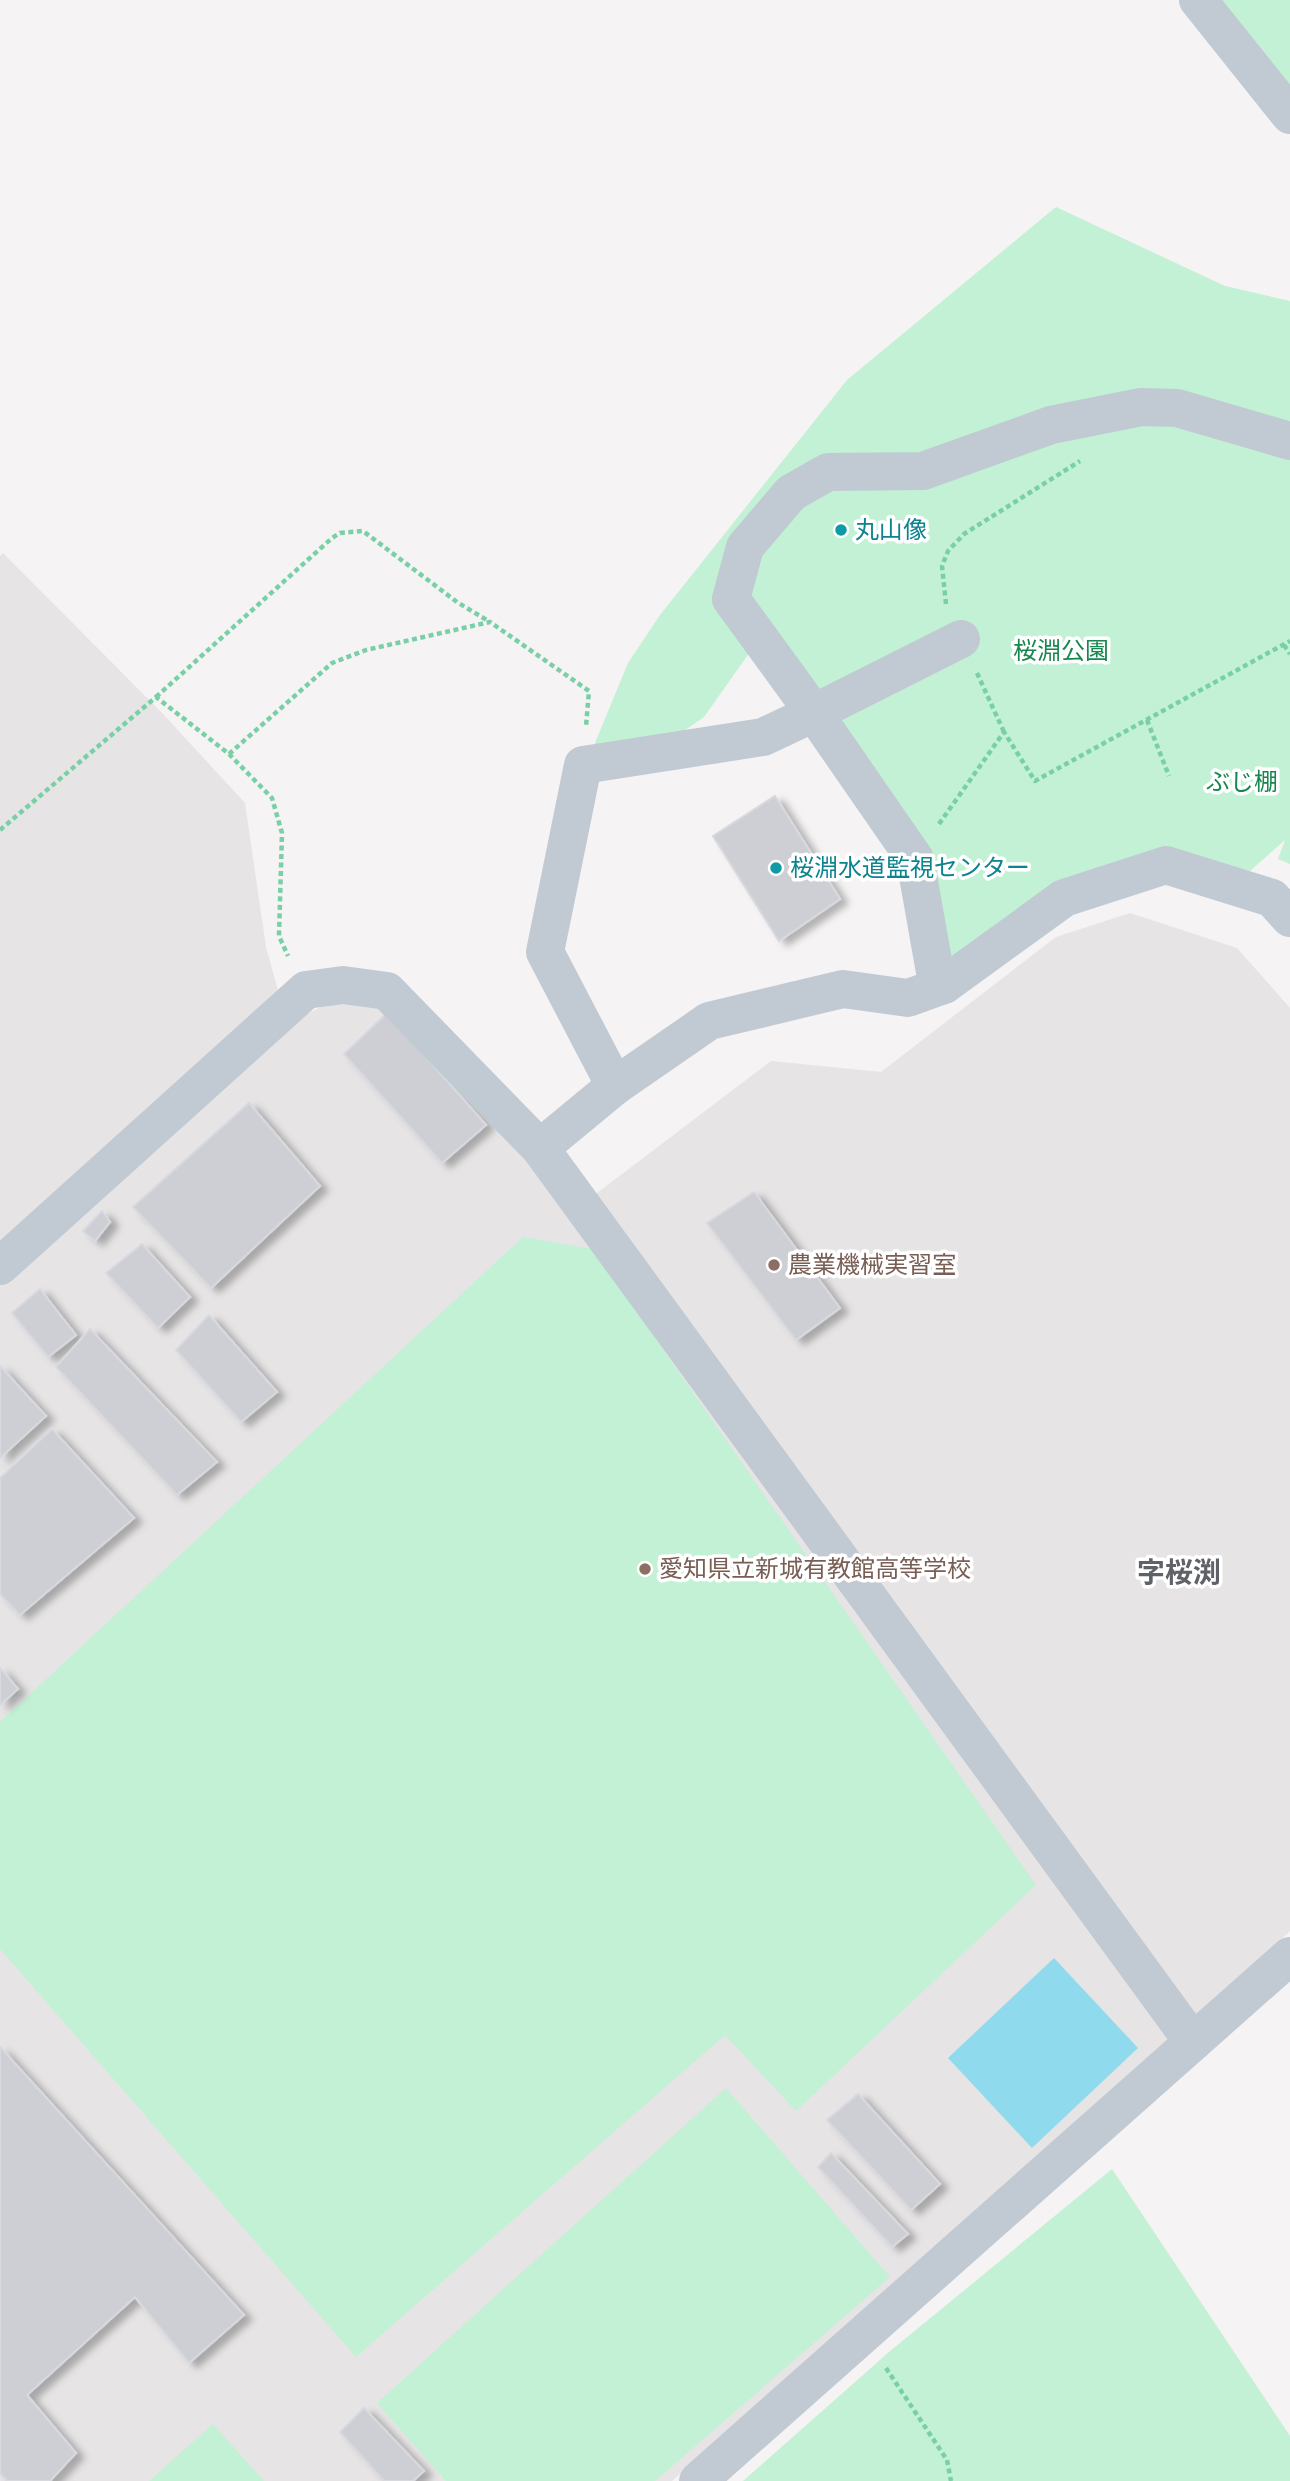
<svg xmlns="http://www.w3.org/2000/svg" width="1290" height="2481" font-family="'Titillium Web','Noto Sans JP',sans-serif">
  <style>
    .education { fill: #e6e4e5 }
    .green { fill: #c3f1d5 }
    .water { fill: #90daee }
    .building { fill: #cdcfd5; stroke: #d7d9de; stroke-width: 2; filter: url(#shadow) }
    .lines { fill: none; stroke-linecap: round; stroke-linejoin: round }
    .path { stroke: #7ad0a6; stroke-width: 4.5; stroke-dasharray: 5 3.5; stroke-linecap: butt }
    .minor { stroke: #c1cad2; stroke-width: 38 }
    .culture-dot { fill: #0f9aa8; stroke: #fff; stroke-width: 2.5 }
    .education-dot { fill: #8d6e63; stroke: #fff; stroke-width: 2.5 }
    .labels { text-anchor: middle; stroke-width: 7; stroke-linejoin: round; paint-order: stroke }
    .culture-label { font-size: 24px; fill: #0d838f; stroke: #fff; text-anchor: start }
    .park-label { font-size: 24px; fill: #17864f; stroke: #fff }
    .education-label { font-size: 24px; fill: #785e54; stroke: #fff; text-anchor: start }
    .quarter-label { font-size: 28px; font-weight: bold; fill: #5f6368; stroke: #fff }
  </style>
  <defs>
    <filter id="shadow"><feDropShadow dx="8" dy="4.5" stdDeviation="3.5" flood-color="#0004"/></filter>
  </defs>
  <rect width="100%" height="100%" fill="#f5f3f3"/>
  <path class="education" d="M3 553 164 715 245 803 266 947 287 1023 336 1000 379 1002 580 1206 771 1061 881 1072 1056 937 1130 913 1237 948 1290 1008V1931L1168 2042 672 2481H0V556Z"/>
  <g class="green">
    <path d="M1216 0H1290V96Z"/>
    <path d="M1056 207 1225 286 1290 301V864L1278 859 1285 840 1250 871 1164 853 950 973 932 874 752 649 704 717 659 748 588 760 628 663 660 615 847 380Z"/>
    <path d="M523 1237 593 1249 1036 1885 796 2111 725 2035 356 2357 0 1949V1722Z"/>
    <path d="M726 2088 890 2277 655 2481H446L377 2403Z"/>
    <path d="M1112 2169 1290 2436V2481H743L889 2352Z"/>
    <path d="M213 2424 264 2481H149Z"/>
  </g>
  <path class="water" d="M1054 1958 1138 2048 1032 2148 948 2058Z"/>
  <g class="building">
    <path d="M775 796 840 899 779 941 713 836Z"/>
    <path d="M387 1013 486 1125 442 1163 344 1054Z"/>
    <path d="M249 1103 320 1186 211 1288 133 1207Z"/>
    <path d="M754 1192 840 1308 796 1340 707 1223Z"/>
    <path d="M102 1211 110 1222 95 1241 83 1231Z"/>
    <path d="M142 1244 190 1297 158 1328 106 1273Z"/>
    <path d="M40 1289 76 1335 48 1357 12 1313Z"/>
    <path d="M209 1315 277 1392 241 1422 176 1350Z"/>
    <path d="M90 1329 217 1462 177 1495 56 1367Z"/>
    <path d="M0 1366 46 1416 0 1458Z"/>
    <path d="M52 1429 134 1518 20 1615 0 1594V1478Z"/>
    <path d="M0 1668 18 1689 0 1705Z"/>
    <path d="M0 2047 244 2315 189 2363 135 2297 27 2395 76 2453 50 2481H7L0 2473Z"/>
    <path d="M858 2094 940 2184 911 2210 827 2120Z"/>
    <path d="M831 2153 908 2234 892 2247 818 2167Z"/>
    <path d="M364 2408 424 2471 413 2481H384L340 2432Z"/>
  </g>
  <g class="lines">
    <g class="path">
      <path d="M946 604 942 566 948 551 964 534 1080 461"/>
      <path d="M1284 645 1290 654"/>
      <path d="M977 673 1004 732"/>
      <path d="M156 697 332 538 340 533 363 531 457 602 490 622"/>
      <path d="M1147 720 1169 776"/>
      <path d="M229 754 332 663 366 650 490 622 589 691 586 726"/>
      <path d="M939 824 1004 732 1035 781 1290 641"/>
      <path d="M0 830 156 697 229 754 272 798 282 833 279 936 288 956"/>
      <path d="M886 2368 947 2460 951 2481"/>
    </g>
    <g class="minor">
      <path d="M1198 0 1290 115"/>
      <path d="M1290 441 1177 408 1141 407 1051 425 923 471 828 472 791 493 745 547 731 599 814 713 763 737 583 765 545 952 615 1086 709 1021 843 989 908 998 944 985 1064 898 1166 865 1272 898 1290 918"/>
      <path d="M944 985 935 972 915 859 814 713 961 639"/>
      <path d="M540 1148 615 1086"/>
      <path d="M0 1266 306 990 343 985 387 991 540 1148 1193 2042"/>
      <path d="M698 2481 1290 1956"/>
    </g>
  </g>
  <g class="culture-dot">
    <circle cx="841" cy="530" r="7"/>
    <circle cx="776" cy="868" r="7"/>
  </g>
  <g class="education-dot">
    <circle cx="774" cy="1265" r="7"/>
    <circle cx="645" cy="1569" r="7"/>
  </g>
  <g class="labels">
    <g class="culture-label">
      <text x="855" y="538">丸山像</text>
      <text x="790" y="876">桜淵水道監視センター</text>
    </g>
    <g class="park-label">
      <text x="1061" y="659">桜淵公園</text>
      <text x="1242" y="790">ぶじ棚</text>
    </g>
    <g class="education-label">
      <text x="788" y="1273">農業機械実習室</text>
      <text x="659" y="1577">愛知県立新城有教館高等学校</text>
    </g>
    <g class="quarter-label">
      <text x="1179" y="1582">字桜渕</text>
    </g>
  </g>
</svg>
